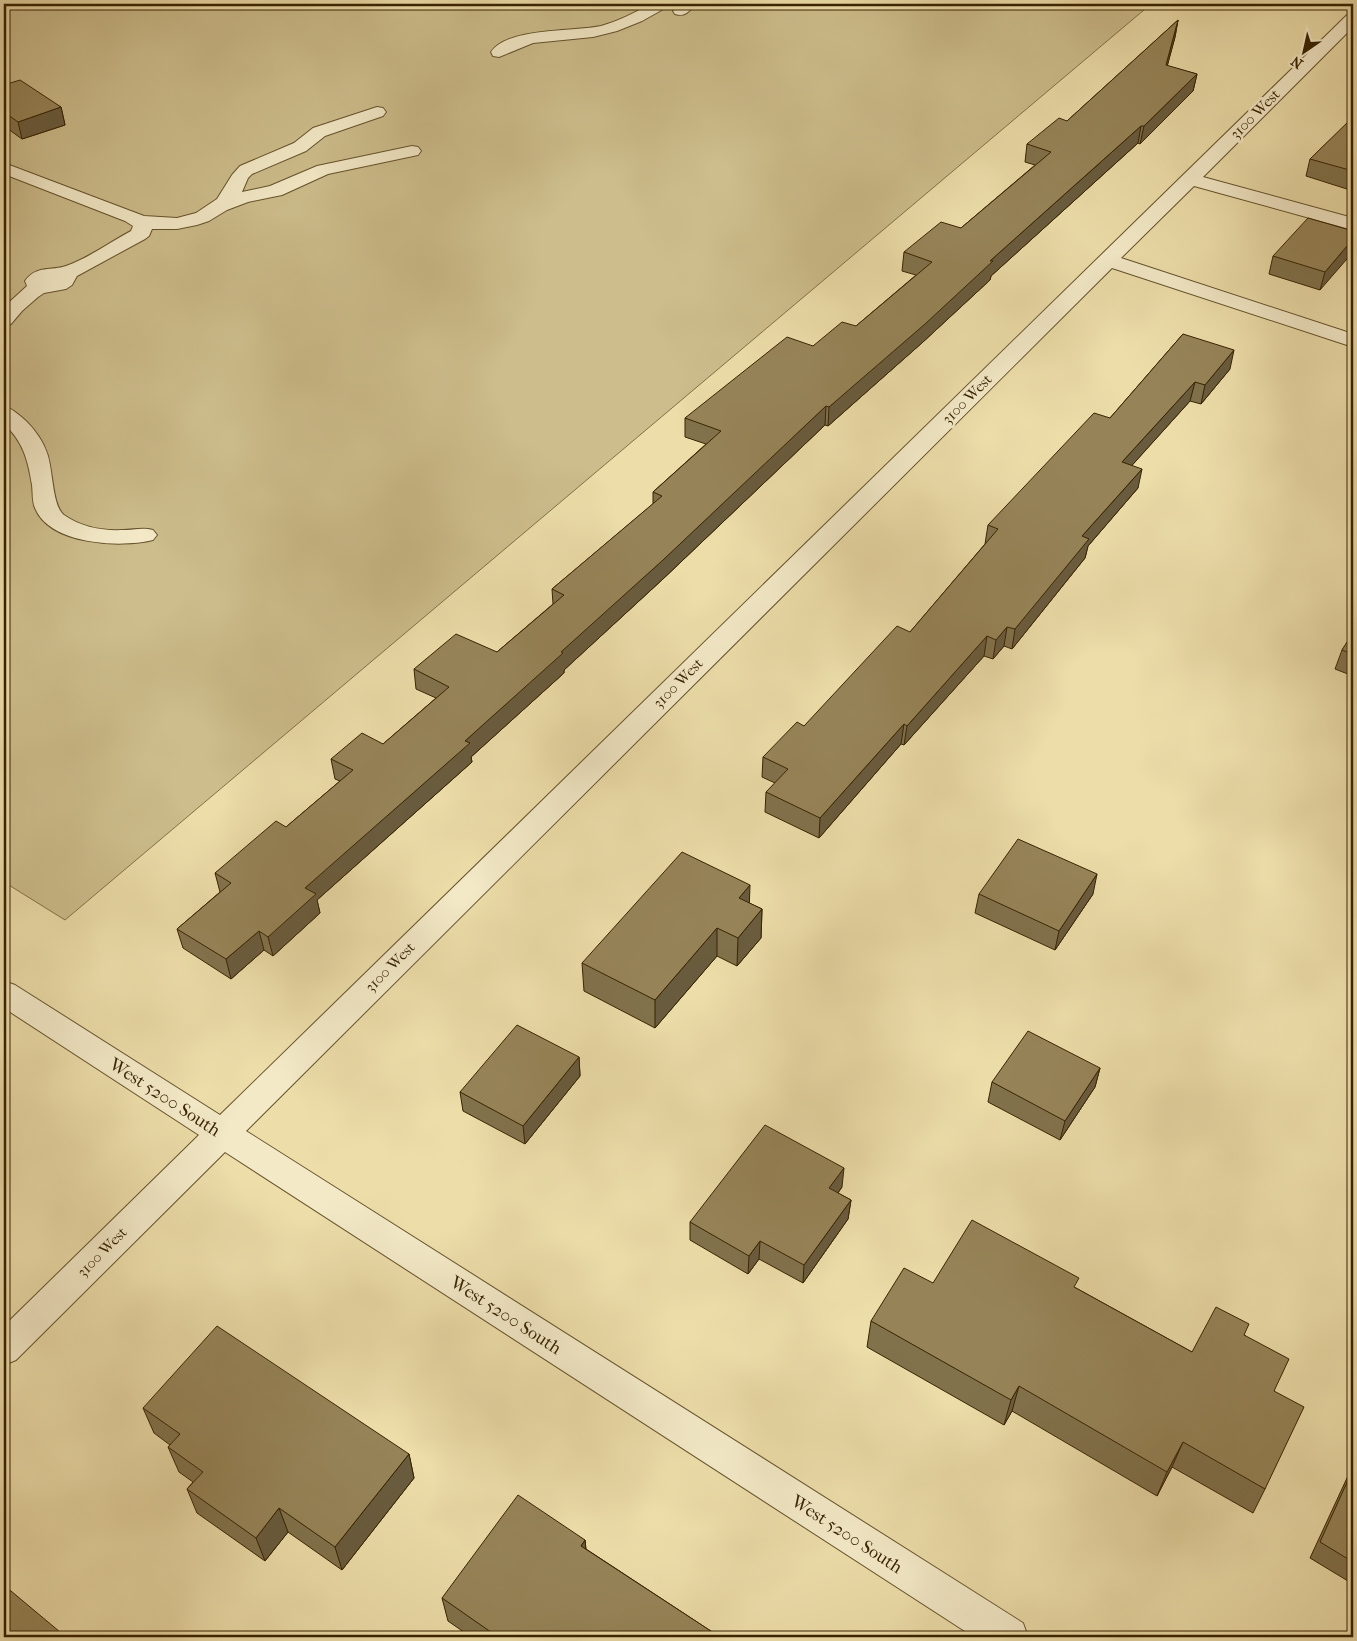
<svg xmlns="http://www.w3.org/2000/svg" width="1357" height="1641" font-family="'IM FELL French Canon',serif">
  <style>
    .green { fill: #cdbd8c; stroke: #827046 }
    .lines { fill: none; stroke-linecap: round; stroke-linejoin: round }
    .minor-casing { stroke: #65522b; stroke-width: 2 }
    .minor { fill: #f3e9c7; fill-rule: evenodd }
    .wall { fill: #81724c; stroke: #382301 }
    .shaded-wall { fill: #695c3e; stroke: #382301 }
    .building { fill: #968458; stroke: #382301 }
    .labels { text-anchor: middle; stroke-width: 5; stroke-linejoin: round; paint-order: stroke }
    .street-label { font-size: 15px; fill: #382301; stroke: #f3e9c7 }
    .near-street-label { font-size: 18px; fill: #382301; stroke: #f3e9c7 }
  </style>
  <rect width="100%" height="100%" fill="#ecdda9"/>
  <filter id="stains"><feTurbulence type="fractalNoise" baseFrequency=".004" numOctaves="4"/><feColorMatrix values="0 0 0 0 .2 0 0 0 0 .09 0 0 0 0 .02 0 0 0 .5 -.17"/></filter>
  <radialGradient id="worn" r=".72"><stop offset=".6" stop-color="#630" stop-opacity="0"/><stop offset="1" stop-color="#630" stop-opacity=".3"/></radialGradient>
  <path class="green" d="M4 4H1151L65 920 4 882Z"/>
  <g class="lines">
    <g class="minor-casing">
      <g id="minor">
        <path d="M650 4H669L667 7 642 21 617 31 593 37 533 43 499 57 493 56 491 52C508 27 574 32 601 26 618 21 635 13 650 4Z"/>
        <path d="M679 4H695C689 12 685 17 675 14L673 11Z"/>
        <path d="M1353 13V27L1203 177 1353 218V230L1194 186 1121 258 1353 334V347L1112 268 246 1131 1023 1623 1028 1637H974L225 1152 16 1360 4 1365V1326L199 1135 4 1008V981L15 985 220 1115 1347 15Z"/>
        <path d="M377 107 383 108 386 112 383 116 325 136 306 151 252 174 248 178 242 192 270 186 317 166 412 146 418 147 421 151 418 155 328 174 282 195 248 202 227 210 209 221 197 225 177 229H152L149 236 145 239 77 276 72 285 66 289 44 293 38 297 22 311 11 324 4 326V307L27 286 25 281C36 265 52 271 66 266 89 258 110 242 131 231L133 226 125 221 4 174V163L144 216 177 218 196 213 217 199 232 175 240 166 294 143 313 128Z"/>
        <path d="M4 406C13 409 19 415 26 421 35 430 43 441 47 453 53 468 52 506 64 515 81 527 103 531 123 530 133 530 143 527 153 530L157 535 153 540C121 548 50 545 35 508 32 501 33 493 32 485 28 460 23 441 4 424Z"/>
      </g>
    </g>
    <use href="#minor" class="minor"/>
  </g>
  <g class="wall">
    <path d="M1178 20 1175 37 1167 66 1197 74 1193 91 1140 144 1138 143 991 276 990 280 923 342 828 426 825 425 663 579 564 670V673L471 757 472 762 317 900 320 913 273 956 264 950 231 979 183 948 177 929 220 892 215 873 286 827 340 781 335 779 331 759 383 744 436 698 416 689 414 669 497 652 553 604 552 589 653 504V492L706 444 685 437V418L813 346 856 326 916 275 902 271 904 252 961 228 1035 165 1025 162 1027 144 1067 121Z"/>
    <path d="M4 85 61 107 65 125 22 139 4 126Z"/>
    <path d="M1353 118V186L1350 190 1306 176 1310 159Z"/>
    <path d="M1353 231 1320 290 1269 274 1273 256Z"/>
    <path d="M1183 334 1230 369 1201 404 1190 401 1132 465 1138 488 1088 546 1085 558 1012 649 1004 646 993 659 984 656 904 745 901 744 819 838 765 812 766 792 775 783 762 777 763 757 804 726 910 632 985 544 988 525 1110 418Z"/>
    <path d="M1353 633V676L1335 669 1342 650Z"/>
    <path d="M979 894H1093L1055 950 975 913Z"/>
    <path d="M749 903 762 909 761 938 737 966 717 956 655 1028 584 991 582 963Z"/>
    <path d="M579 1057 580 1076 525 1144 463 1111 460 1092Z"/>
    <path d="M1100 1068 1095 1087 1060 1140 988 1102 992 1082Z"/>
    <path d="M842 1187 838 1193 851 1200 848 1219 803 1283 759 1259 748 1274 690 1240V1222Z"/>
    <path d="M933 1283 1076 1288 1192 1352 1245 1335 1274 1391 1265 1489 1253 1513 1172 1467 1157 1496 1012 1411 1004 1425 867 1347 871 1321Z"/>
    <path d="M143 1408 409 1454 414 1478 342 1570 288 1532 265 1561 197 1513 187 1489 193 1482 179 1472 168 1447 170 1445 154 1433Z"/>
    <path d="M1353 1465V1584L1310 1558Z"/>
    <path d="M585 1540 586 1549 720 1637H471L448 1621 442 1598Z"/>
  </g>
  <g class="shaded-wall">
    <path d="M1178 20 1175 37 1163 82 1166 65Z"/>
    <path d="M1197 74 1193 91 1140 144 1144 126Z"/>
    <path d="M61 107 65 125 22 139 18 122Z"/>
    <path d="M1141 126 1138 143 991 276 990 280 923 342 828 426 829 407 990 261Z"/>
    <path d="M1353 178V186L1350 190Z"/>
    <path d="M1353 239V252L1320 290 1325 272Z"/>
    <path d="M1234 350 1230 369 1201 404 1205 385Z"/>
    <path d="M1195 382 1190 401 1118 481 1122 462Z"/>
    <path d="M826 406 825 425 663 579 564 670V673L471 757 472 762 317 900 320 913 273 956 268 937 305 888 465 741Z"/>
    <path d="M1142 469 1138 488 1088 546 1085 558 1012 649 1015 629 1082 536Z"/>
    <path d="M1007 627 1004 646 993 659 996 640Z"/>
    <path d="M987 636 984 656 904 745 907 726Z"/>
    <path d="M904 724 901 744 819 838 820 818Z"/>
    <path d="M1097 874 1093 894 1055 950 1059 931Z"/>
    <path d="M750 885 749 913 739 898Z"/>
    <path d="M762 909 761 938 737 966 738 938Z"/>
    <path d="M717 928V956L655 1028V1000Z"/>
    <path d="M259 931 264 950 231 979 226 959Z"/>
    <path d="M579 1057 580 1076 525 1144 523 1126Z"/>
    <path d="M1100 1068 1095 1087 1060 1140 1065 1121Z"/>
    <path d="M844 1168 842 1187 827 1207 829 1188Z"/>
    <path d="M4 1176 9 1188 4 1193Z"/>
    <path d="M851 1200 848 1219 803 1283 804 1265Z"/>
    <path d="M760 1241 759 1259 748 1274 749 1256Z"/>
    <path d="M1019 1386 1012 1411 1004 1425 1011 1400Z"/>
    <path d="M1183 1442 1172 1467 1157 1496 1167 1472Z"/>
    <path d="M409 1454 414 1478 342 1570 335 1547Z"/>
    <path d="M279 1508 288 1532 265 1561 256 1538Z"/>
    <path d="M585 1540 587 1563 581 1546Z"/>
  </g>
  <g class="building">
    <path d="M1178 20 1166 65 1197 74 1144 126H1141L990 261H993L925 324 829 407 826 406 663 560 561 652 563 653 465 741 470 743 305 888 316 894 268 937 259 931 226 959 177 929 231 883 215 873 276 821 286 827 353 770 331 759 362 733 383 744 449 687 414 669 456 634 497 652 564 595 552 589 662 496 653 492 721 431 685 418 787 337 813 346 842 322 856 326 932 262 904 252 941 222 961 228 1051 152 1027 144 1059 118 1067 121Z"/>
    <path d="M20 80 61 107 18 122 4 112V85Z"/>
    <path d="M1353 117V171L1310 159Z"/>
    <path d="M1308 218 1353 231V239L1325 272 1273 256Z"/>
    <path d="M1183 334 1234 350 1205 385 1195 382 1122 462 1142 469 1082 536 1089 539 1015 629 1007 627 996 640 987 636 907 726 904 724 820 818 766 792 788 769 763 757 797 722 804 726 897 626 910 632 998 529 988 525 1094 413 1110 418Z"/>
    <path d="M1353 633V654L1342 650Z"/>
    <path d="M1018 839 1097 874 1059 931 979 894Z"/>
    <path d="M682 852 750 885 739 898 762 909 738 938 717 928 655 1000 582 963Z"/>
    <path d="M517 1025 579 1057 523 1126 460 1092Z"/>
    <path d="M1028 1031 1100 1068 1065 1121 992 1082Z"/>
    <path d="M765 1125 844 1168 829 1188 851 1200 804 1265 760 1241 749 1256 690 1222Z"/>
    <path d="M972 1220 1079 1278 1074 1287 1192 1352 1216 1307 1249 1324 1244 1335 1289 1359 1274 1391 1304 1407 1265 1489 1183 1442 1167 1472 1019 1386 1011 1400 871 1321 904 1268 933 1283Z"/>
    <path d="M217 1326 409 1454 335 1547 279 1508 256 1538 187 1489 203 1472 168 1447 180 1434 143 1408Z"/>
    <path d="M1353 1469V1562L1320 1542Z"/>
    <path d="M518 1495 585 1540 581 1546 720 1637H498L442 1598Z"/>
    <path d="M5 1586 66 1637H4V1588Z"/>
  </g>
  <g class="labels">
    <g class="street-label">
      <text transform="translate(1255 114) rotate(-45)" y="5">3100 West</text>
      <text transform="translate(967 399) rotate(-45)" y="5">3100 West</text>
      <text transform="translate(678 683) rotate(-45)" y="5">3100 West</text>
      <text transform="translate(390 967) rotate(-45)" y="5">3100 West</text>
      <text transform="translate(102 1252) rotate(-45)" y="5">3100 West</text>
    </g>
    <g class="near-street-label">
      <text transform="translate(165 1097) rotate(33)" y="6">West 5200 South</text>
      <text transform="translate(506 1315) rotate(33)" y="6">West 5200 South</text>
      <text transform="translate(847 1534) rotate(33)" y="6">West 5200 South</text>
    </g>
  </g>
  <rect width="1357" height="1641" fill="none" stroke="#ecdda9" stroke-width="20"/>
  <rect x="5" y="5" width="1347" height="1631" fill="none" stroke="#382301" stroke-width="2.5"/>
  <rect x="10" y="10" width="1337" height="1621" fill="none" stroke="#382301"/>
  <g transform="translate(1304 52) rotate(214)" stroke="#f3e9c7" stroke-width="4" paint-order="stroke">
  <path d="M0-4L9 19L0 12L-9 19Z" fill="#382301"/>
  <text y="-8" font-size="14" font-weight="bold" text-anchor="middle" fill="#382301">N</text>
  </g>
  <rect width="100%" height="100%" filter="url(#stains)"/>
  <rect width="100%" height="100%" fill="url(#worn)"/>
</svg>
